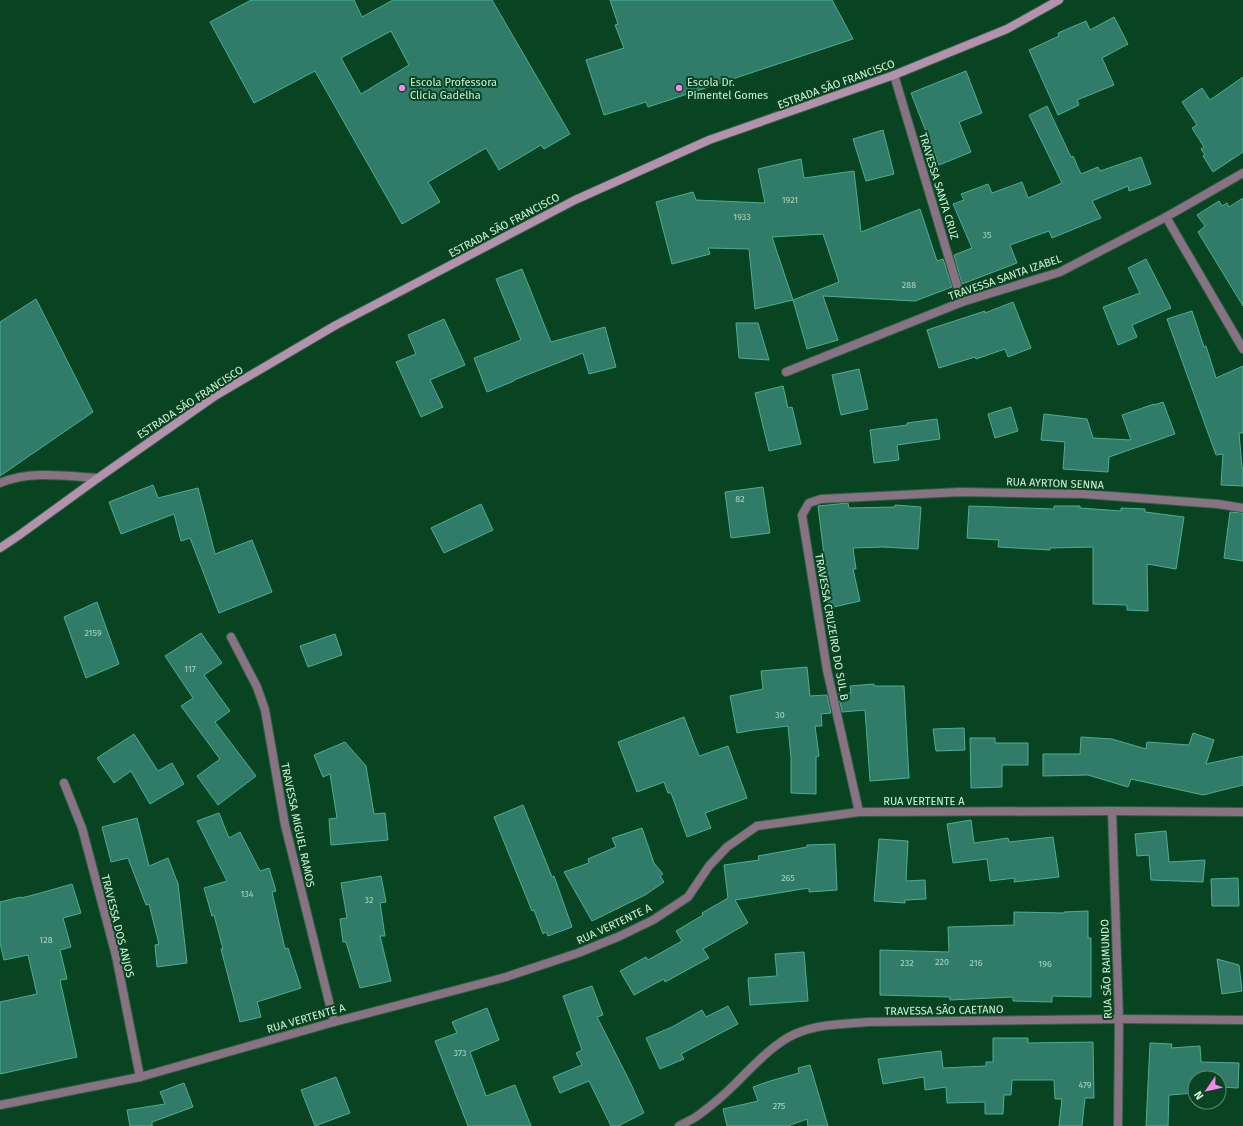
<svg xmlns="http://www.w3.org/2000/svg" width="1243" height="1126" font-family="'Fira Sans',sans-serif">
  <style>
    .building { fill: #317c68; stroke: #4aaf93; fill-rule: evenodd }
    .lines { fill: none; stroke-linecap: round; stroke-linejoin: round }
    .lane-casing { stroke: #2d6343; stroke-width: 10 }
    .street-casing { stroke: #2d6343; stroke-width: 10 }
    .secondary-casing { stroke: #2d6343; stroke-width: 10 }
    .lane { stroke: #887284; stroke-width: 8 }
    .street { stroke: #887284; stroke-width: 8 }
    .secondary { stroke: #b492ae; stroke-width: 8 }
    .poi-dot { fill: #f987e9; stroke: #094422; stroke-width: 1.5 }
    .labels { text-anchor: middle; stroke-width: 4; stroke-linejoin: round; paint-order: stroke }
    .number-label { font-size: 9px; fill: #a8d4bb }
    .poi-label { font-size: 11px; fill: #cff2d7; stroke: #094422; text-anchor: start }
    .street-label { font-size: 11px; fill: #cff2d7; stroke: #094422 }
  </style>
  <rect width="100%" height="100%" fill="#094422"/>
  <g class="building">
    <path d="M251 0H354L362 17 393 0H492L570 134 544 149 541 145 499 170 486 148 428 182 440 202 402 224 315 71 254 103 210 22ZM391 31 409 65 361 94 341 58Z"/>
    <path d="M610 0H832L853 39 648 107 646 102 604 115 586 60 624 48 615 25 618 24Z"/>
    <path d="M1114 17 1128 44 1102 58 1114 85 1077 100 1079 105 1058 115 1029 50 1059 36 1058 33 1086 21 1090 30Z"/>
    <path d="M966 71 982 113 959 122 971 152 939 165 911 93Z"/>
    <path d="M1243 77V152L1213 172 1203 156 1205 155 1201 149 1204 147 1192 128 1197 125 1182 102 1202 88 1210 100Z"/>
    <path d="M1047 106 1071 157 1073 156 1081 174 1098 167 1100 171 1141 157 1151 184 1129 191 1128 186 1092 201 1101 218 1052 238 1049 231 1010 245 1017 263 962 284 954 255 972 248 953 204 964 200 961 194 988 184 992 193 1022 182 1028 198 1062 183 1029 115Z"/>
    <path d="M883 130 894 174 866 181 853 139Z"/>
    <path d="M801 159 804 178 854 171 861 232 920 209 937 261 943 259 952 287 915 301 823 296 838 340 807 349 793 300 755 309 749 249 708 248 710 254 672 264 656 202 693 192 696 200 765 203 758 169ZM823 234 839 282 793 300 772 237Z"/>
    <path d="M1243 198V306L1198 232 1205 226 1197 215 1219 201 1222 206 1227 203 1229 207Z"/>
    <path d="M1146 259 1171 308 1132 325 1137 337 1118 345 1103 307 1140 293 1128 268Z"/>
    <path d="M522 269 551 342 605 327 616 367 589 374 583 353 514 380V381L487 392 474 358 521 340 496 279Z"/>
    <path d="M36 299 93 412 0 476V322Z"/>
    <path d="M1013 302 1031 348 1008 357 1005 349 976 359 975 357 939 368 927 330 985 311V313Z"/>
    <path d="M1192 311 1204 347 1206 346 1216 378 1243 366V433H1239L1242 468H1243V486L1221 485 1223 454 1216 455 1167 319Z"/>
    <path d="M444 319 465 365 430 380 443 407 421 417 396 362 416 354 408 335Z"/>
    <path d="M736 323H758L769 360 739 358Z"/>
    <path d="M859 369 868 409 841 415 832 375Z"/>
    <path d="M783 386 788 408 792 407 801 444 769 451 755 393Z"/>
    <path d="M1163 402 1175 434 1109 457 1108 472 1063 469 1065 442 1041 440 1044 414 1087 419 1093 438 1131 440 1122 415 1154 404V405Z"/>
    <path d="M1011 407 1018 431 995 438 988 414Z"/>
    <path d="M937 419 940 439 897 445 899 460 874 463 870 430 907 425V423Z"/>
    <path d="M153 485 158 498 198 488 215 554 252 540 272 592 219 613 190 538 181 541 174 514 121 534 109 502Z"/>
    <path d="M763 487 770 533 731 538 725 492Z"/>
    <path d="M848 503 849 508 895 507V505L921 507 918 549 883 547 853 548 856 569H853L860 601 829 608 825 588 828 587 818 506Z"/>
    <path d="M481 504 493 530 444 553 431 528Z"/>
    <path d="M969 506 1054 509V506H1080V508L1121 511V508L1145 509V512L1184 517 1176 569 1147 564 1148 611 1127 610V605L1093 604V547L1050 548V550L998 547 999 540 967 538Z"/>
    <path d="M1230 512 1243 513V561L1224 558Z"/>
    <path d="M97 602 119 664 86 678 64 617Z"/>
    <path d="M201 633 222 663 204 675 230 711 215 722 256 776 218 805 197 776 220 759 181 706 193 698 165 656Z"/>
    <path d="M335 634 342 655 308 667 300 646Z"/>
    <path d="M807 667 810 696 827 695 831 713 821 714 822 726H815L819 756 816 757V794L791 793V758L788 726 754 730 737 733 730 696 763 689 761 671Z"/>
    <path d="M874 684V686H904L909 778 870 781 865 710 842 712 838 694 851 693 850 686Z"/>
    <path d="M684 717 699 756 728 746 747 798 705 813 711 828 687 837 671 793H668L664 782 637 792 618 742Z"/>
    <path d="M964 728 965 750 936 751 933 729Z"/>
    <path d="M1193 733 1214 740 1206 764 1243 756V785L1203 795 1131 779 1128 787 1088 775 1043 776V754H1080L1081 737 1112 739 1146 749 1147 742 1189 745Z"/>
    <path d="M134 734 158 771 172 763 184 784 150 804 131 771 114 783 97 758Z"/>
    <path d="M970 738H995V743H1028V765H1002V787L971 788Z"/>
    <path d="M345 742 366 766 374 814 385 813 388 840 331 845 329 819 337 818 330 774 323 777 314 755Z"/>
    <path d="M523 805 552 877 554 876 572 927 548 936 546 932 543 934 534 910 532 911 494 817Z"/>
    <path d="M219 813 229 838 240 832 260 871 269 868 276 891 272 892 285 949 288 948 301 988 257 1002 261 1017 240 1022 221 949H223L214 915 212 916 204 888 227 881 197 821Z"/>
    <path d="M137 818 149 866 168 858 178 884 187 963 157 967 155 945 159 944 149 904 146 905 128 858 111 862 102 827Z"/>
    <path d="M971 820 974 843 1008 838 1009 842 1053 837 1059 877 1014 882 1015 878 990 881 987 859 953 863 947 824Z"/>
    <path d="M642 828 654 863 663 874 660 876 664 882 645 895 592 921 564 872 589 863 588 859 616 847 612 838Z"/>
    <path d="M1166 831 1169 862 1205 860 1203 882 1151 880 1149 855 1137 856 1135 834Z"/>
    <path d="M879 839 908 841 906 881 925 880 926 899 905 900V903L874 901Z"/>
    <path d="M835 844 837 890 809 892V888L735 900 748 923 703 949 709 958 665 982 664 979 634 995 620 971 646 957 648 960 682 941 676 931 703 915 702 913 728 898 724 865 759 860 758 856 807 847V845Z"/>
    <path d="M381 876 386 902 380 903 385 936H380L391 981 360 988 346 942H343L340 919 347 918 341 883Z"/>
    <path d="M1238 878 1239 906H1212L1211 879Z"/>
    <path d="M72 884 81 913 63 918 71 947 60 950 67 979 60 980 77 1057 0 1074V1002L37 994 28 955 4 960 0 943V902L21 897V898L37 894Z"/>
    <path d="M1088 911V938H1091V997L1052 996V1002L1013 1001V997L950 1000V997L880 995V950L949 952 948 927 1014 925V912L1064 913V912Z"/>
    <path d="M804 952 808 1001 750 1005 748 978 777 976 775 954Z"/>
    <path d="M1217 959 1239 965 1242 991 1222 994Z"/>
    <path d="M592 986 603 1015 597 1017 630 1082 644 1113 618 1126H611L589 1081 560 1093 553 1077 582 1065 576 1053 582 1050 563 996Z"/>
    <path d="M728 1006 738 1024 681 1054 684 1059 660 1069 646 1038 672 1027 702 1010 706 1017Z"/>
    <path d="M487 1008 499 1040 470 1052 486 1096 515 1085 531 1126H468L435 1041 457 1033 452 1022Z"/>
    <path d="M993 1038H1028V1043L1093 1042 1094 1098H1085L1082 1126H1059L1062 1099H1055L1054 1080H1012L1011 1095H1004L1003 1114H985V1102L947 1103 946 1087 925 1090 924 1077 883 1084 878 1059 941 1051 943 1068 986 1066V1062H993Z"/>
    <path d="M1150 1043 1172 1044 1171 1048 1200 1046 1201 1062 1239 1063 1238 1088 1219 1087V1078H1195V1093L1169 1095 1168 1126H1146Z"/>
    <path d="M810 1065 828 1126H808L807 1119 788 1126H727L723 1109 758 1101 753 1087 770 1081 799 1073 798 1068Z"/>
    <path d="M336 1077 350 1113 315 1126 301 1090Z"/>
    <path d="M184 1083 193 1107 152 1122V1126H130L127 1110 165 1104 160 1092Z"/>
  </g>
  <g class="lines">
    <g class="lane-casing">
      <path id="lane" d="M0 483C31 470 65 476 98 478"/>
    </g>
    <g class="street-casing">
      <g id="street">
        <path d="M894 75 962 302"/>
        <path d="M1166 217 1243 349"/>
        <path d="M786 372 962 302 1060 272 1166 217 1243 173"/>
        <path d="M231 637 257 687 265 710 285 825 334 1022"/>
        <path d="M64 783 82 828 116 956 140 1077"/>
        <path d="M1112 811 1119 1019 1118 1126"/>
        <path d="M859 812 827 670 802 515 809 503 821 499 960 492 1084 494 1218 504 1243 508"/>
        <path d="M0 1105 140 1077 334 1022 506 977 578 953 620 936 653 920 688 897 709 866 727 847 757 826 859 812 1112 811 1243 812"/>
        <path d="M679 1126C686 1122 694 1119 700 1114 712 1105 724 1095 735 1084 751 1068 774 1043 795 1034 817 1024 843 1024 867 1022L1119 1019 1243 1020"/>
      </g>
    </g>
    <g class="secondary-casing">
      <path id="secondary" d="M0 548 18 536 98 478 215 396 336 325 575 200 709 140 894 75 1007 29 1059 0"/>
    </g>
    <use href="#lane" class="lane"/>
    <use href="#street" class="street"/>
    <use href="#secondary" class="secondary"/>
  </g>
  <g class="poi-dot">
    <circle cx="402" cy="88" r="4"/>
    <circle cx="679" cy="88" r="4"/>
  </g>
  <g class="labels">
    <g class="number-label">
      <text x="790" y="203">1921</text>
      <text x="742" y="220">1933</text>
      <text x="987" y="238">35</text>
      <text x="909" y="288">288</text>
      <text x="740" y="502">82</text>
      <text x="93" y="636">2159</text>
      <text x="190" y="672">117</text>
      <text x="780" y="718">30</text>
      <text x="788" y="881">265</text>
      <text x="247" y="897">134</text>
      <text x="369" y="903">32</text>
      <text x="46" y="943">128</text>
      <text x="942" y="965">220</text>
      <text x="907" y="966">232</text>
      <text x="976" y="966">216</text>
      <text x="1045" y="967">196</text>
      <text x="460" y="1056">373</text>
      <text x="1085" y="1088">479</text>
      <text x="779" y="1109">275</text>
    </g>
    <g class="poi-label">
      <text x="410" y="86">Escola Professora<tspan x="410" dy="13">Clicia Gadelha</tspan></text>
      <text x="687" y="86">Escola Dr.<tspan x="687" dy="13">Pimentel Gomes</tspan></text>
    </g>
    <g class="street-label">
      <text transform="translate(836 84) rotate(-20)" y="4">ESTRADA SÃO FRANCISCO</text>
      <text transform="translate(939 186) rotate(73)" y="4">TRAVESSA SANTA CRUZ</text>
      <text transform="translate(504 225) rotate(-28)" y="4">ESTRADA SÃO FRANCISCO</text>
      <text transform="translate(1005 277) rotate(-19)" y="4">TRAVESSA SANTA IZABEL</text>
      <text transform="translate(190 402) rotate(-33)" y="4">ESTRADA SÃO FRANCISCO</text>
      <text transform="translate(1055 483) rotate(2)" y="4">RUA AYRTON SENNA</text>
      <text transform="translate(832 627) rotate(80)" y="4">TRAVESSA CRUZEIRO DO SUL B</text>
      <text x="924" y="805">RUA VERTENTE A</text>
      <text transform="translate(298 825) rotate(78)" y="4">TRAVESSA MIGUEL RAMOS</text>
      <text transform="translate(614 924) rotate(-25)" y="4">RUA VERTENTE A</text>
      <text transform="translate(118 926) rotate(76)" y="4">TRAVESSA DOS ANJOS</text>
      <text transform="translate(1106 969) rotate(-92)" y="4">RUA SÃO RAIMUNDO</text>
      <text transform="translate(944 1010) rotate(-1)" y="4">TRAVESSA SÃO CAETANO</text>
      <text transform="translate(306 1018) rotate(-16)" y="4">RUA VERTENTE A</text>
    </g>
  </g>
  <g transform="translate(1207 1090) rotate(236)"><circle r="19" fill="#094422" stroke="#588a6a"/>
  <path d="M0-3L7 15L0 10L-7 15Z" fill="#f987e9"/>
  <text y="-6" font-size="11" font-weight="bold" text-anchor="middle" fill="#cff2d7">N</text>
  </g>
</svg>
